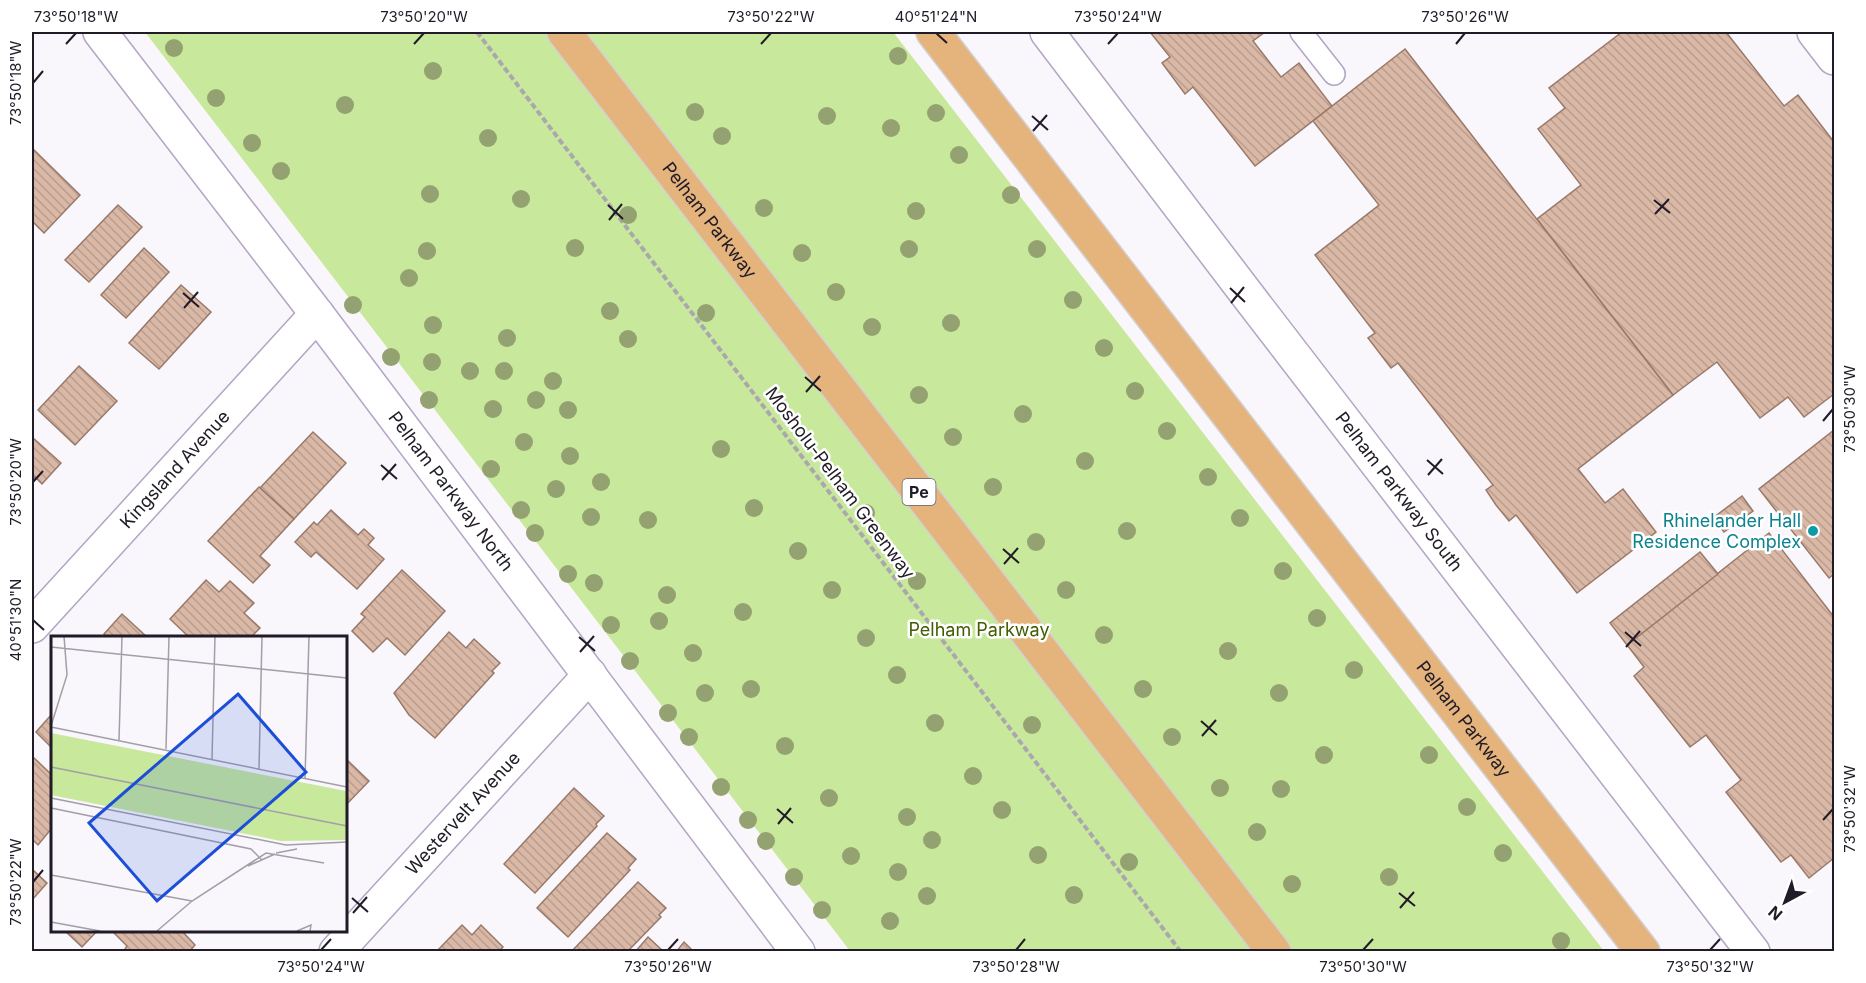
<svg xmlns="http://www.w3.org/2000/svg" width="1866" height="983" font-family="Inter,sans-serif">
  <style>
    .green { fill: #c8e89b }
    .building { fill: url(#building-back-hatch); stroke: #997969; stroke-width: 1.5 }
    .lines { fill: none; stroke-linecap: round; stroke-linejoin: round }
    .lane-casing { stroke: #b3a5c4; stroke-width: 24 }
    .street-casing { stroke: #b3a5c4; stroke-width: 36 }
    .primary-casing { stroke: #d3d1d4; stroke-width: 36 }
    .path { stroke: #aba7af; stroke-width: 4; stroke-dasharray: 6 3; stroke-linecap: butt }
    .lane { stroke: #fff; stroke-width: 21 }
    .street { stroke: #fff; stroke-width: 33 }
    .primary { stroke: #e5b47c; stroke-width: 33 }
    .tree { fill: #94a271 }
    .ticks { fill: none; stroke: #211b27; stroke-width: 2 }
    .culture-dot { fill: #0f9aa8; stroke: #fff; stroke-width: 2 }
    .labels { text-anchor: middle; stroke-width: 5; stroke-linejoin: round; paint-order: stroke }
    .shield { fill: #fff; stroke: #645f68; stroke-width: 1.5 }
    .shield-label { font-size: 16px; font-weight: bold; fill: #211b27 }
    .street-label { font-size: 18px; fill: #211b27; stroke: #fff }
    .culture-label { font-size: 18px; fill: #0d838f; stroke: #fff; text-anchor: end }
    .park-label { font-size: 18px; fill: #415d00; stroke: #fff }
    .inset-road { fill: none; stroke: #a39ea7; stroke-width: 1.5 }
    .view { fill: #1d4ed8; fill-opacity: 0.15; stroke: #1d4ed8; stroke-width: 3 }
    .inset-edge { fill: none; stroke: #211b27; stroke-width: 3 }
    .neatline { fill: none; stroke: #211b27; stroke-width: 2 }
    .ticks-label { font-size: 15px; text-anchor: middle; fill: #211b27 }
  </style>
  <defs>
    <pattern id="building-back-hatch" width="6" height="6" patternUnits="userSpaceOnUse" patternTransform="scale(1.5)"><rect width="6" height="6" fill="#dab8a6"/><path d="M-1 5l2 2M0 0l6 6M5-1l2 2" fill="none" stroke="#bb9e8f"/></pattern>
  </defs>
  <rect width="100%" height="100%" fill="#f9f6fc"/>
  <path class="green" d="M145 32H893L1604 951H850Z"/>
  <g class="building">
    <path d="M1150 32H1265L1253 41 1281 77 1299 63 1332 106 1255 166 1193 87 1185 94 1162 63 1170 57Z"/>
    <path d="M1622 32H1726L1784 106 1798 95 1834 142V394L1804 417 1788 397 1760 418 1717 362 1673 395 1537 219 1581 185 1538 129 1565 108 1549 88Z"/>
    <path d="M1405 49 1673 395 1578 469 1605 503 1623 489 1656 532 1577 593 1516 515 1509 521 1496 505 1486 490 1493 485 1398 363 1391 368 1368 338 1375 333 1315 255 1379 205 1313 121Z"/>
    <path d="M32 148 80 195 44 233 32 221Z"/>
    <path d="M118 205 142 227 89 282 65 260Z"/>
    <path d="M144 248 169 272 126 318 101 295Z"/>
    <path d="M181 285 211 312 159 369 129 343Z"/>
    <path d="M79 366 117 401 75 445 38 410Z"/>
    <path d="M1834 430V574L1829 578 1759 489Z"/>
    <path d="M313 432 346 463 294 519 260 488Z"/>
    <path d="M32 437 61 463 42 484 35 477 32 481Z"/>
    <path d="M259 487 294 519 260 556 270 565 253 583 208 541Z"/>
    <path d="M1742 496 1753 511 1724 532 1713 518Z"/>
    <path d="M331 510 358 535 364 529 374 538 368 545 384 559 357 589 316 552 311 557 295 542 314 522 317 525Z"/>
    <path d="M1769 533 1834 617V833L1833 834 1834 836V858L1809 878 1791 855 1781 862 1726 792 1741 780 1706 735 1690 747 1634 676 1644 667 1627 645Z"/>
    <path d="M1700 552 1718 574 1627 645 1610 623Z"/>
    <path d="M402 570 445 611 405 655 387 638 373 652 352 631 365 617 361 614Z"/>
    <path d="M206 580 219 592 230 581 254 603 244 613 260 628 250 638H190L170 619Z"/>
    <path d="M122 614 148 638H108L104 634Z"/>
    <path d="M449 632 466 648 474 639 500 663 492 671 494 673 435 738 409 715 394 693Z"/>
    <path d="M52 714V748L36 732Z"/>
    <path d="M33 757 52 775V828L38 845 32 839Z"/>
    <path d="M345 758 369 781 345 806Z"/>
    <path d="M574 788 604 816 596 824 597 826 535 893 504 864Z"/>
    <path d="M607 833 636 859 628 868 630 870 568 937 537 908Z"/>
    <path d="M32 869 47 883 32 900Z"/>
    <path d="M638 882 666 908 659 915 661 917 627 952H571Z"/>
    <path d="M462 925 472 935 481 925 503 947 498 952H436Z"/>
    <path d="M64 930H98L82 947Z"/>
    <path d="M116 930H181L195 945 189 952H123L127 946 114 933Z"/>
    <path d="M648 937 664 952H635Z"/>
    <path d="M684 942 694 952H676Z"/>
  </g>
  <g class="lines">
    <g class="lane-casing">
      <path id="lane" d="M1301 32 1334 74"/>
    </g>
    <g class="street-casing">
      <g id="street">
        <path id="s1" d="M100 32 317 314 798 952"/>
        <path id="s2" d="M1047 32 1252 301 1753 952"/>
        <path d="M1814 32 1834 58"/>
        <path id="s3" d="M32 626 317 314"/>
        <path id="s4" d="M336 952 590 675"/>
      </g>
    </g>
    <g class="primary-casing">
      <g id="primary">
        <path id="s5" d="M564 32 1274 952"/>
        <path id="s6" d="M933 32 1643 952"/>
      </g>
    </g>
    <path class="path" d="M477 32 1181 952"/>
    <use href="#lane" class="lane"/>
    <use href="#street" class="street"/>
    <use href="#primary" class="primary"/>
  </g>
  <g class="tree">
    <circle cx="174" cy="48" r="9"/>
    <circle cx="898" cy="56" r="9"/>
    <circle cx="433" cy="71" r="9"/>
    <circle cx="216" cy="98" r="9"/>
    <circle cx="345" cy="105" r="9"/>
    <circle cx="695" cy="112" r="9"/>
    <circle cx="936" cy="113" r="9"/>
    <circle cx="827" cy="116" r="9"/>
    <circle cx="891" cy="128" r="9"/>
    <circle cx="722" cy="136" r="9"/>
    <circle cx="488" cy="138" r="9"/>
    <circle cx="252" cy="143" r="9"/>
    <circle cx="959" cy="155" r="9"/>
    <circle cx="281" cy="171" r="9"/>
    <circle cx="430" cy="194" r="9"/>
    <circle cx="1011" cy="195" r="9"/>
    <circle cx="521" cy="199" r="9"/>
    <circle cx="764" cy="208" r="9"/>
    <circle cx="916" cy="211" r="9"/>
    <circle cx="628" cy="215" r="9"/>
    <circle cx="575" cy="248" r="9"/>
    <circle cx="909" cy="249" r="9"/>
    <circle cx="1037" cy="249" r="9"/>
    <circle cx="427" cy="251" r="9"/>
    <circle cx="802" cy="253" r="9"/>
    <circle cx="409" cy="278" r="9"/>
    <circle cx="836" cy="292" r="9"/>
    <circle cx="1073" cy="300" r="9"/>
    <circle cx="353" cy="305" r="9"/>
    <circle cx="610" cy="311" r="9"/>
    <circle cx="706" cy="313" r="9"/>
    <circle cx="951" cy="323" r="9"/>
    <circle cx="433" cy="325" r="9"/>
    <circle cx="872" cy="327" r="9"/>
    <circle cx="507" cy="338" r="9"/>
    <circle cx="628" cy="339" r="9"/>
    <circle cx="1104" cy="348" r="9"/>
    <circle cx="391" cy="357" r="9"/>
    <circle cx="432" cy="362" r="9"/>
    <circle cx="470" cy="371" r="9"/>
    <circle cx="504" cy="371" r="9"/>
    <circle cx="553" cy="381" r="9"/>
    <circle cx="1135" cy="391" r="9"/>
    <circle cx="919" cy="395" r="9"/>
    <circle cx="429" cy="400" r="9"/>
    <circle cx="536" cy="400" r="9"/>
    <circle cx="493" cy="409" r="9"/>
    <circle cx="568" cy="410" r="9"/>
    <circle cx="1023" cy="414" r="9"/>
    <circle cx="1167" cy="431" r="9"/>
    <circle cx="953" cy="437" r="9"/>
    <circle cx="524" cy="442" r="9"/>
    <circle cx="721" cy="449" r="9"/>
    <circle cx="570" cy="456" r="9"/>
    <circle cx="1085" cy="461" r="9"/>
    <circle cx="491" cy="469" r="9"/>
    <circle cx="1208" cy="477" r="9"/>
    <circle cx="601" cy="482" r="9"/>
    <circle cx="993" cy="487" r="9"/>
    <circle cx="556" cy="489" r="9"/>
    <circle cx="754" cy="508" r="9"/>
    <circle cx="521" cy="510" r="9"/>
    <circle cx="866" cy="513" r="9"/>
    <circle cx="591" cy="517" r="9"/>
    <circle cx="1240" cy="518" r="9"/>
    <circle cx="648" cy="520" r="9"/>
    <circle cx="1127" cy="531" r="9"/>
    <circle cx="535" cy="533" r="9"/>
    <circle cx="1036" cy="542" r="9"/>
    <circle cx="798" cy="551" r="9"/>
    <circle cx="1283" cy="571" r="9"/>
    <circle cx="568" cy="574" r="9"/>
    <circle cx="917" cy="581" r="9"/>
    <circle cx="594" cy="583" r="9"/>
    <circle cx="832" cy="590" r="9"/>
    <circle cx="1066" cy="590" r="9"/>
    <circle cx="667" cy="595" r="9"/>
    <circle cx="743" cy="612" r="9"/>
    <circle cx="1317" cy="618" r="9"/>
    <circle cx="659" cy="621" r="9"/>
    <circle cx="611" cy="625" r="9"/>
    <circle cx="1104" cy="635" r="9"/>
    <circle cx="866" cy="638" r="9"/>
    <circle cx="1228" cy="651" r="9"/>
    <circle cx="693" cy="653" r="9"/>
    <circle cx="630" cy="661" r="9"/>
    <circle cx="1354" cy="670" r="9"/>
    <circle cx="897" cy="675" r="9"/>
    <circle cx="751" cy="689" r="9"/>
    <circle cx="1143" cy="689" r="9"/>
    <circle cx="705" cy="693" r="9"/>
    <circle cx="1279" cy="693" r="9"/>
    <circle cx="668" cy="713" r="9"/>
    <circle cx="935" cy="723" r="9"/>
    <circle cx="1032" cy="725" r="9"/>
    <circle cx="689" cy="737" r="9"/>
    <circle cx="1172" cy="737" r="9"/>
    <circle cx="785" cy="746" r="9"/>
    <circle cx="1324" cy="755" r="9"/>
    <circle cx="1429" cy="755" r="9"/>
    <circle cx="973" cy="776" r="9"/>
    <circle cx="721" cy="787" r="9"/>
    <circle cx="1220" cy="788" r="9"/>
    <circle cx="1281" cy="789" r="9"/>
    <circle cx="829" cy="798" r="9"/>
    <circle cx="1467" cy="807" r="9"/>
    <circle cx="1002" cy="810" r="9"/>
    <circle cx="907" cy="817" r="9"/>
    <circle cx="748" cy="820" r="9"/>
    <circle cx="1257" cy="832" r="9"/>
    <circle cx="932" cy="840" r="9"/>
    <circle cx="766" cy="841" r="9"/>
    <circle cx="1503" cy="853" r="9"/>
    <circle cx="1038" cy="855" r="9"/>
    <circle cx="851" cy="856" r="9"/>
    <circle cx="1129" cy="862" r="9"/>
    <circle cx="898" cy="872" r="9"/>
    <circle cx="794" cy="877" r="9"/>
    <circle cx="1389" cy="877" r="9"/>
    <circle cx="1292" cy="884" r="9"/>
    <circle cx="1074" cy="895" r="9"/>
    <circle cx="927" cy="896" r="9"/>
    <circle cx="822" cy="910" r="9"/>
    <circle cx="890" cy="921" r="9"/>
    <circle cx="1561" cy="941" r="9"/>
  </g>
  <path class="ticks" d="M936 33 947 43M66 44 76 33M414 44 424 33M761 44 771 33M1108 44 1118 33M1456 44 1465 33M33 83 43 71M1032 116 1048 130M1033 131 1047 115M1654 200 1670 213M608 205 623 219M1655 214 1669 199M609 220 622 204M1230 288 1245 302M183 293 199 307M1231 303 1244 287M184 308 198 292M805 377 821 391M806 392 820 376M1823 421 1833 409M1427 460 1443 474M381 465 397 479M1428 475 1442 459M382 480 396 464M33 482 43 471M1003 549 1019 563M1004 564 1018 548M33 620 44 630M1625 632 1641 646M579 637 595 651M1626 647 1640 631M580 652 594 636M1201 721 1217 735M1202 736 1216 720M777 809 793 823M1823 820 1833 809M778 824 791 808M33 882 43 870M1399 893 1415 906M352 898 368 912M1400 908 1414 892M353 913 367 897M321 950 331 939M668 950 678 939M1016 950 1025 939M1363 950 1373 939M1710 950 1720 939"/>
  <circle class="culture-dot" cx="1813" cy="531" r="6"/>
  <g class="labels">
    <rect class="shield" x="902.5" y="479" width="33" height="26" rx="4.5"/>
    <g class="shield-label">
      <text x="919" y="498">Pe</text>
    </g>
    <g class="street-label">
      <text dy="6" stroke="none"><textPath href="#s5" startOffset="238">Pelham Parkway</textPath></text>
      <text dy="6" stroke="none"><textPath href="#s3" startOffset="212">Kingsland Avenue</textPath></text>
      <text transform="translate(840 483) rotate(53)" y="6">Mosholu-Pelham Greenway</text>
      <text dy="6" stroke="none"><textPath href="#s1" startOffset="578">Pelham Parkway North</textPath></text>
      <text dy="6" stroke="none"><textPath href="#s2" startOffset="579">Pelham Parkway South</textPath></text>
      <text dy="6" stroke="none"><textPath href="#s6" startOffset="868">Pelham Parkway</textPath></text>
      <text dy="6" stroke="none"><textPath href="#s4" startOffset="188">Westervelt Avenue</textPath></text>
    </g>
    <g class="culture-label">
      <text x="1801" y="527">Rhinelander Hall<tspan x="1801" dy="21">Residence Complex</tspan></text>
    </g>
    <g class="park-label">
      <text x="979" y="636">Pelham Parkway</text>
    </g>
  </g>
  <g transform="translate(51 636)">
    <rect width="296" height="296" fill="#f9f6fc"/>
    <path d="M0 97 295 155V204L230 205 0 159Z" fill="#c8e89b"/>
    <path class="inset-road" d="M0 11 296 42M0 90 16 39 13 0M0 91 296 151M68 104 71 0M115 113 118 0M161 123 164 0M0 131 296 190M208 133 211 0M254 143 258 0M0 162 235 209 296 206M0 172 200 213 211 224M225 217 246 213M197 230 224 218M0 239 141 265M0 286 49 295M106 295 141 265 215 217 273 227M246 295 260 289 259 295"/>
    <path class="view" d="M187 58 255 136 106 265 38 187Z"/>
    <rect width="296" height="296" class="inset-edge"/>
  </g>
  <rect width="1866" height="983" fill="none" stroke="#ffffff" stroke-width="66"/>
  <g transform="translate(1785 902) rotate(221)" stroke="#ffffff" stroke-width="4.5" paint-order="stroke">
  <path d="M0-4.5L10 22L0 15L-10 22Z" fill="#211b27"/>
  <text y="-9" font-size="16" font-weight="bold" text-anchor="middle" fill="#211b27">N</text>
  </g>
  <rect x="33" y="33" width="1800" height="917" class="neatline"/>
  <g class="ticks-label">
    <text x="76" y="22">73°50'18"W</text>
    <text x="424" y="22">73°50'20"W</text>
    <text x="771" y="22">73°50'22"W</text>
    <text x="936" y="22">40°51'24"N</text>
    <text x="1118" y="22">73°50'24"W</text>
    <text x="1465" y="22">73°50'26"W</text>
    <text transform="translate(16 83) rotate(-90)" y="5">73°50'18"W</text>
    <text transform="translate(1850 409) rotate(-90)" y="5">73°50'30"W</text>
    <text transform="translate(16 482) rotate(-90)" y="5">73°50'20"W</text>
    <text transform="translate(16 620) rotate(-90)" y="5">40°51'30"N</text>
    <text transform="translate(1850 809) rotate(-90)" y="5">73°50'32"W</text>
    <text transform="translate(16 882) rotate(-90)" y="5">73°50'22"W</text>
    <text x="321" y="972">73°50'24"W</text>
    <text x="668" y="972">73°50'26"W</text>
    <text x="1016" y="972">73°50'28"W</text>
    <text x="1363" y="972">73°50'30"W</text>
    <text x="1710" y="972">73°50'32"W</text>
  </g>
</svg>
